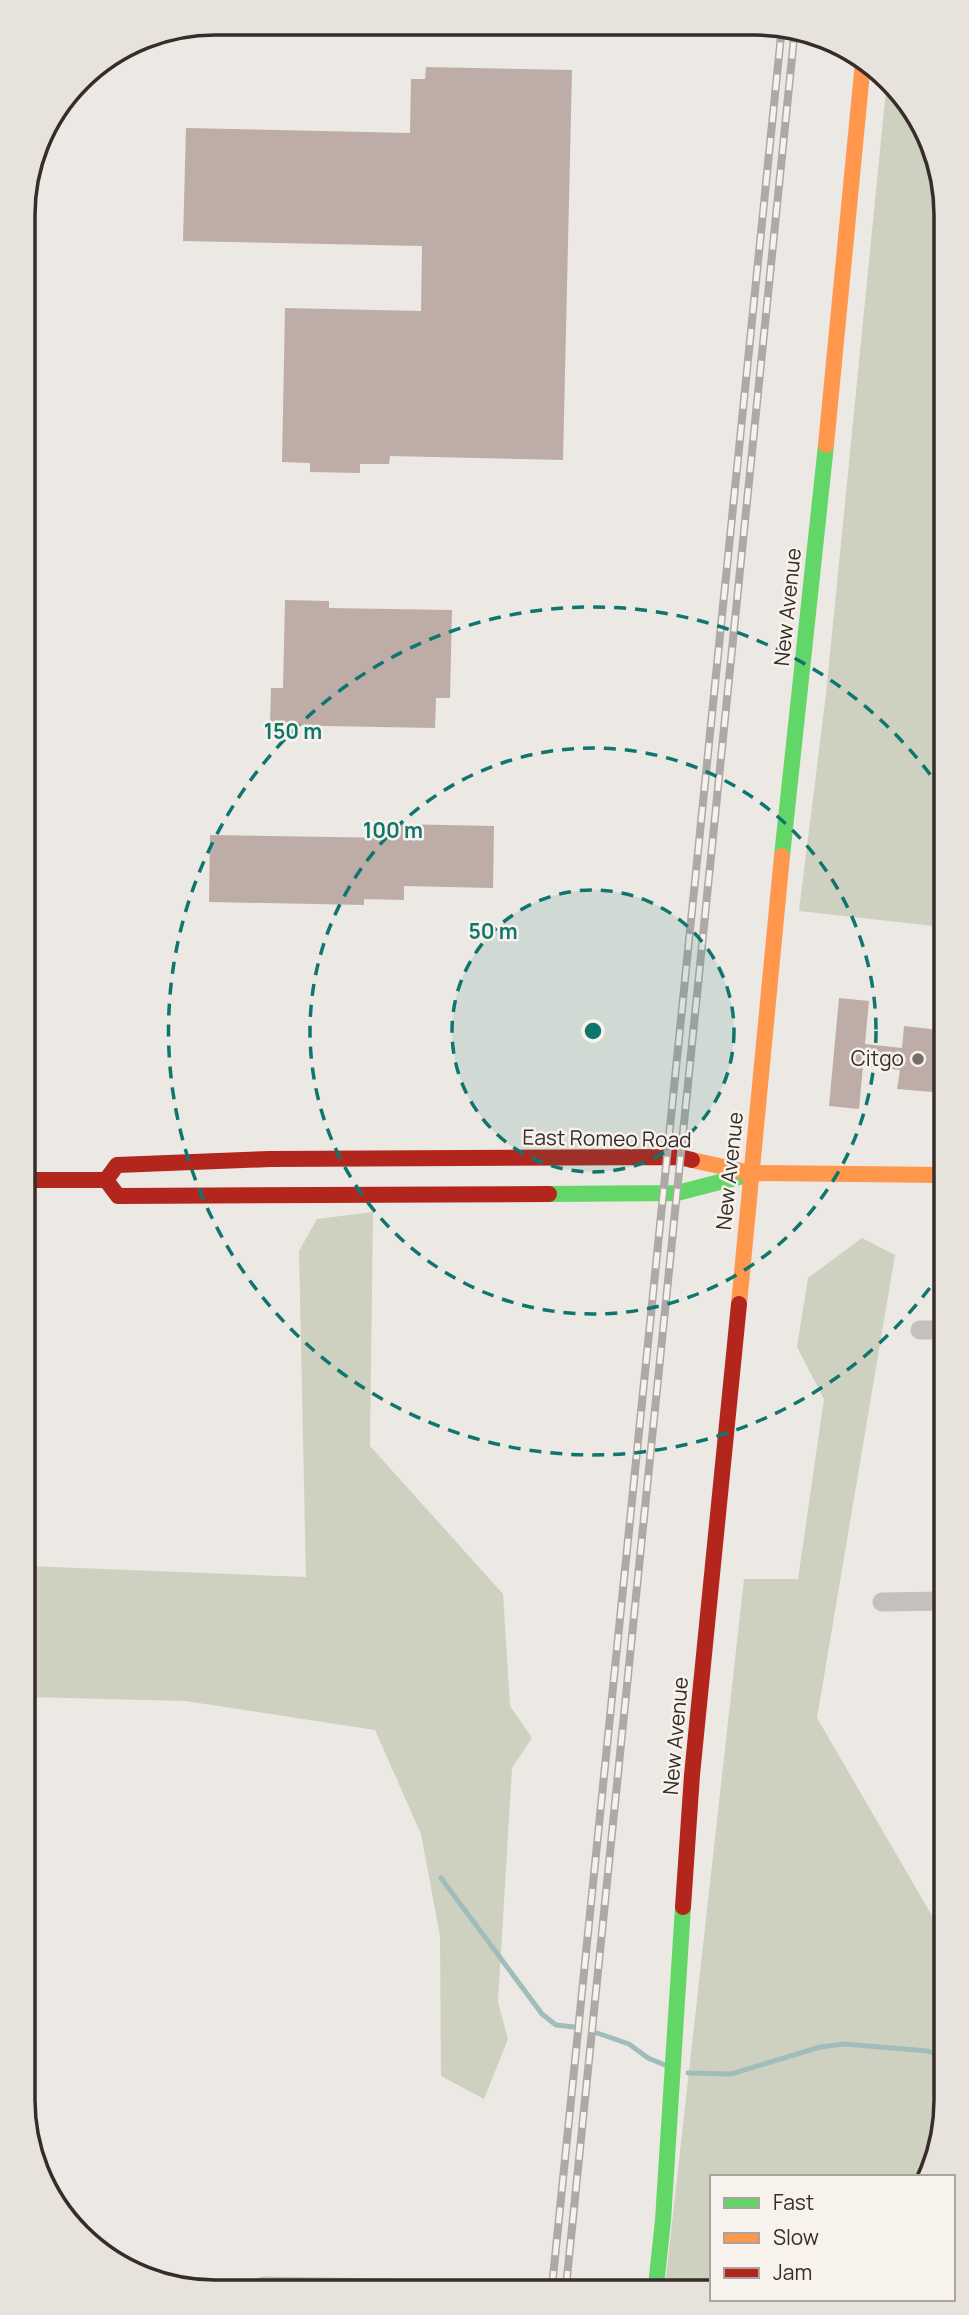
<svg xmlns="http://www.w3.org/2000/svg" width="969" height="2315" font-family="Manrope,sans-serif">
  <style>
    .green { fill: #ced1bf }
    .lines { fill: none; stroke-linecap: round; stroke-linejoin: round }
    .stream { stroke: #a1bdbb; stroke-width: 5 }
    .building { fill: #beada7 }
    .street { stroke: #c6c0bc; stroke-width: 19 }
    .fast { stroke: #63d668; stroke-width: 16 }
    .slow { stroke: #ff974d; stroke-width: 16 }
    .jam { stroke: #b3261e; stroke-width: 16 }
    .rail-casing { stroke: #ada9a7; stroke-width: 8 }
    .rail { stroke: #f8f2ec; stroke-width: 5; stroke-dasharray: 16; stroke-linecap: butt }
    .ring { fill: none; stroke: #0f766e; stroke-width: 3.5; stroke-dasharray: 12 9 }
    .poi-dot { fill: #766e6b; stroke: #f8f2ec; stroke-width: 2.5 }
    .labels { text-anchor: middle; stroke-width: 5; stroke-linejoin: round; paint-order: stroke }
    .street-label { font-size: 21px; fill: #362d2a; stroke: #f8f2ec }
    .poi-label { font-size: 21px; fill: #362d2a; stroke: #f8f2ec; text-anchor: end }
    .rim { fill: none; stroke: #362d2a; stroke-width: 3.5 }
    .centre { fill: #0f766e; stroke: #f8f2ec; stroke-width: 3.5 }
    .ring-label { font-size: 21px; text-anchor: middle; font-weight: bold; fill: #0f766e; stroke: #f8f2ec; stroke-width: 5; stroke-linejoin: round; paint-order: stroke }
  </style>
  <rect width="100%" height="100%" fill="#ece8e4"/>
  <g class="green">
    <path d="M887 80 940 165 942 927 799 911 826 694Z"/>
    <path d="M373 1212 370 1446 503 1594 510 1706 532 1738 512 1768 498 2002 508 2039 484 2099 441 2076 440 1936 421 1834 375 1730 185 1701 28 1697 27 1566 306 1577 299 1251 317 1219Z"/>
    <path d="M862 1238 895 1255 817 1718 945 1938 946 2112 922 2177H712V2286H665L744 1579H798L824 1399 797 1347 808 1278Z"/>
  </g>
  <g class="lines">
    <g class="stream">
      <path d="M441 1878 542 2014 556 2025 574 2027"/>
      <path d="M597 2033 629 2044 648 2058 665 2065"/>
      <path d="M688 2073 731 2074 820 2047 844 2044 928 2051 946 2058"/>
    </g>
  </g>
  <g class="building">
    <path d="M426 67 572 70 563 460 390 456 389 464H360V473L310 472V463L282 462 285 308 421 311 422 246 183 241 186 128 410 133 411 79H425Z"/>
    <path d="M285 600 329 601V608L452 610 450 698H436L435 728 270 725 271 688H283Z"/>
    <path d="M395 824 494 826 493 888 404 886V900L364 899V905L209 902 210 835 395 838Z"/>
    <path d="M839 998 869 1001 865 1044 902 1048 904 1026 939 1030 933 1092 897 1089 900 1070 863 1066 859 1109 829 1106Z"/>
  </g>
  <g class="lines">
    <g class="street">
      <path d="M920 1330H943"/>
      <path d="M882 1602 944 1601"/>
      <path d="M263 2288V2286L389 2288"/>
    </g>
    <g class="fast">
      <path d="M782 856 826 445"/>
      <path d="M549 1194 677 1193 747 1175"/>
      <path d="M656 2286 663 2220 683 1907"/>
    </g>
    <g class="slow">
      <path d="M826 445 863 62"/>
      <path d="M692 1160 751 1173 943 1175"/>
      <path d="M739 1304 782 856"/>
    </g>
    <g class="jam">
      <path d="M26 1180H106"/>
      <path d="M106 1180 117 1165 270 1159 680 1157 692 1160"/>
      <path d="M106 1180 118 1196 549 1194"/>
      <path d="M683 1907 692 1775 739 1304"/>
    </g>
    <g class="rail-casing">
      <g id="rail">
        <path d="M552 2287 782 26"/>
        <path d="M566 2287 795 28"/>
      </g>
    </g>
    <use href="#rail" class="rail"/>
  </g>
  <circle cx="593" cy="1031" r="141" fill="#0f766e" fill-opacity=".12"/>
  <g class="ring">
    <circle cx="593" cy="1031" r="141"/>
    <circle cx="593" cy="1031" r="283"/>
    <path d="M942 1271A424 424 0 1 1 940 788"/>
  </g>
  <circle class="poi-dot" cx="918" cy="1059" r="7"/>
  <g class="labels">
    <g class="street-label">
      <text transform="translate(788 607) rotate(-84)" y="7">New Avenue</text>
      <text transform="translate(607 1139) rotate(1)" y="7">East Romeo Road</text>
      <text transform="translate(730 1171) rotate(-84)" y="7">New Avenue</text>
      <text transform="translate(676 1736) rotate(-85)" y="7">New Avenue</text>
    </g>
    <g class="poi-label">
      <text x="904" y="1066">Citgo</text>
    </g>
  </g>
  <path d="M0 0H969V2315H0ZM215 35H754A180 180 0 0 1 934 215V2100A180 180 0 0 1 754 2280H215A180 180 0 0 1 35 2100V215A180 180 0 0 1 215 35Z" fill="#e8e2dc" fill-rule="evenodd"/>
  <path class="rim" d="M215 35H754A180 180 0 0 1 934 215V2100A180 180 0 0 1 754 2280H215A180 180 0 0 1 35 2100V215A180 180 0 0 1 215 35Z"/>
  <circle cx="593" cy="1031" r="10" class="centre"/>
  <g class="ring-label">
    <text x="293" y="739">150 m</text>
    <text x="393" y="838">100 m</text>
    <text x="493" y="939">50 m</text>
  </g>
  <rect x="710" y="2175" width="245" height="126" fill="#f8f2ec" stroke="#aaa39e" stroke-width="2"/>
  <rect x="724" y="2198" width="35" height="10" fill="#63d668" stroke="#aaa39e" stroke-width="2"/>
  <text x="773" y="2210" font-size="21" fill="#362d2a">Fast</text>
  <rect x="724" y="2233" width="35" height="10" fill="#ff974d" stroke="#aaa39e" stroke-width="2"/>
  <text x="773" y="2245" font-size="21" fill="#362d2a">Slow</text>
  <rect x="724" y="2268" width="35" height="10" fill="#b3261e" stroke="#aaa39e" stroke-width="2"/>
  <text x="773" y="2280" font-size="21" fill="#362d2a">Jam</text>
</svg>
